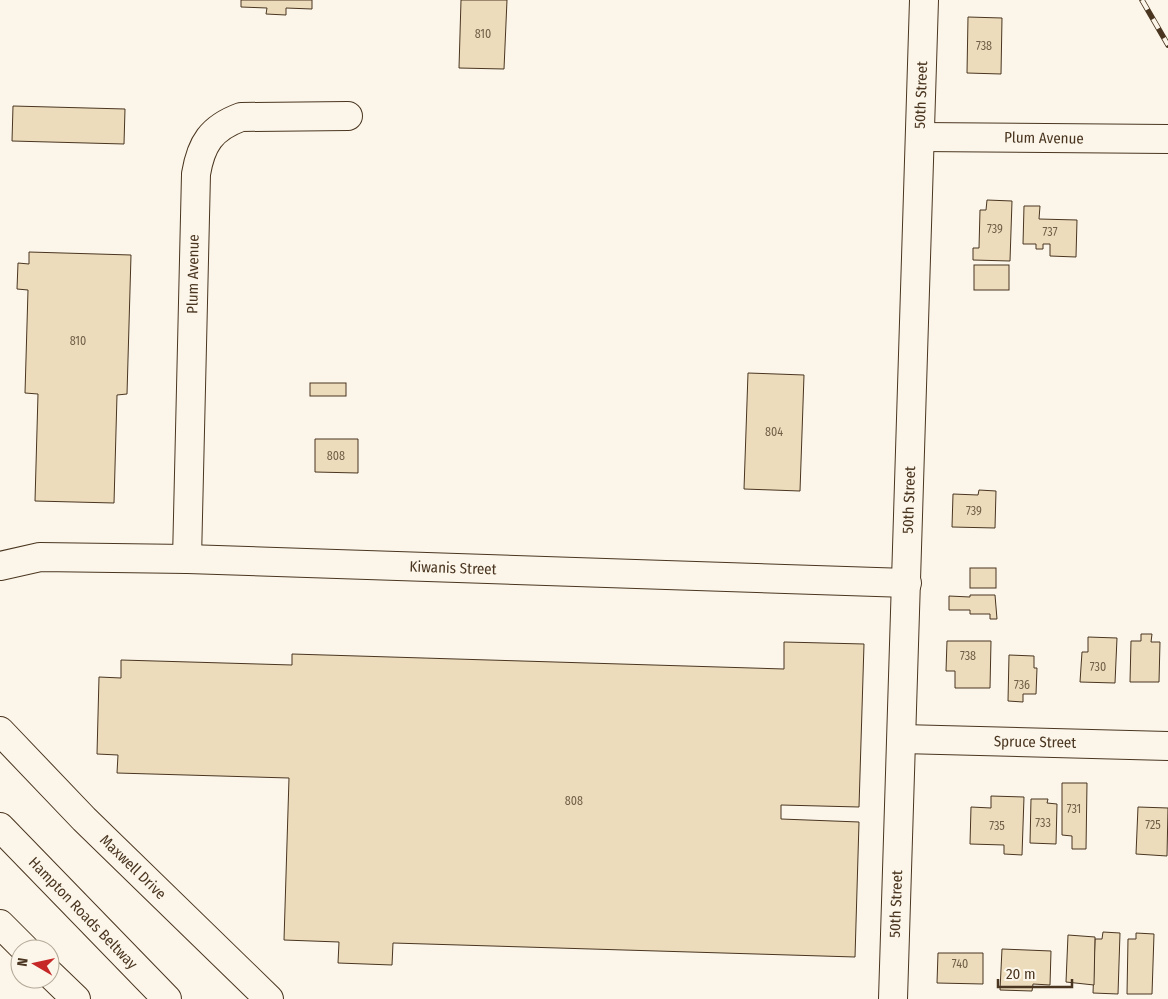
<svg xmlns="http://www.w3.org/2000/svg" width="1168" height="999" font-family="'Fira Sans Condensed',sans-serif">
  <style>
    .building { fill: #ecdcbc; stroke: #4a3520 }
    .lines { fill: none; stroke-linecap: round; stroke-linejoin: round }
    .minor-casing { stroke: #4a3520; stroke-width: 30 }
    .highway-casing { stroke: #4a3520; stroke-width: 30 }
    .minor { stroke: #fbf6e9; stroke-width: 28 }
    .highway { stroke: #fbf6e9; stroke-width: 28 }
    .rail-casing { stroke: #4a3520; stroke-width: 5.5 }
    .rail { stroke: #fbf6e9; stroke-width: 4; stroke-dasharray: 11; stroke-linecap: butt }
    .labels { text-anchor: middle; stroke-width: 4; stroke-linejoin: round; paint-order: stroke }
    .number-label { font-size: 12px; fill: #725f47 }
    .street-label { font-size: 15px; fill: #4a3520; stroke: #fbf6e9 }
  </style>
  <rect width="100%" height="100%" fill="#fbf6e9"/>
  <g class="building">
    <path d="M241 0H312V9L286 8V15L266 14 267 8 241 7Z"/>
    <path d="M461 0H507L504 69 459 68Z"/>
    <path d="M968 17 1002 18 1001 74 967 73Z"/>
    <path d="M13 106 125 109 124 144 12 141Z"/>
    <path d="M987 200 1012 201 1010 261 973 260V248H979L980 210H986Z"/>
    <path d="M1024 206H1040L1039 219 1077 220 1076 257 1050 256V244H1043V249H1036V244H1023Z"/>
    <path d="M29 252 131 255 127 394 117 395 114 503 35 501 38 394 25 393 28 290 17 289 18 263 29 264Z"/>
    <rect x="974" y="265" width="35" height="25"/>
    <path d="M748 373 804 375 800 491 744 489Z"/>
    <rect x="310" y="383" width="36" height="13"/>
    <path d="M315 439H358V473L315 472Z"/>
    <path d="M979 490 996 491 995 528 952 527 953 494 978 495Z"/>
    <rect x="970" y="568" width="26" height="20"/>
    <path d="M970 595H995L997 619H990V614H970V610H949V596L970 597Z"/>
    <path d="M1141 634H1152L1151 642H1160L1159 682H1130L1131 641H1141Z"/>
    <path d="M1088 637 1117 638 1115 683 1080 682 1082 652H1088Z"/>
    <path d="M947 641H991L990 688H955V671H946Z"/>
    <path d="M784 642 864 644 859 807 781 805V819L859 822 855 957 393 943 392 965 338 963 339 942 284 940 289 778 117 773 118 755 97 754 99 677 121 678V660L292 665V654L784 669Z"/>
    <path d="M1009 655 1034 656V668H1037L1036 694H1023V702L1008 701Z"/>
    <path d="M1062 783H1087L1086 849H1072V836L1062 835Z"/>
    <path d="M991 796 1024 797 1022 855 1004 854V845L970 844 971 807 991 808Z"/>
    <path d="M1031 799H1048L1047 803 1057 804 1056 844 1030 843Z"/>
    <path d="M1138 807 1168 808 1167 856 1136 854Z"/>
    <path d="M1103 932 1120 933 1118 994 1093 993 1095 939H1102Z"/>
    <path d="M1136 933 1154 934 1152 994H1127L1128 939H1136Z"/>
    <path d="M1068 935 1095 937 1094 985 1066 982Z"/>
    <path d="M1002 949 1051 951 1050 985 1033 984 1032 991 1000 990Z"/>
    <path d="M938 953H983V984L937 983Z"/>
  </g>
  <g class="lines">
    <g class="minor-casing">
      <g id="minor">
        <path d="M920 137 1168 139"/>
        <path d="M187 559 196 174C201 144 211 128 241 117L348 116"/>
        <path d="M0 566 40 557 187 559 907 583"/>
        <path d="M0 731 84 819 269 999"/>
        <path d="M902 739 1168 746"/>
        <path d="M893 999 924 0"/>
      </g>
    </g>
    <g class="highway-casing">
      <g id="highway">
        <path d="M0 827 167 999"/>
        <path d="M0 924 25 949"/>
        <path d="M50 974 76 999"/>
      </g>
    </g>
    <use href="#minor" class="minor"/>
    <use href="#highway" class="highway"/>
    <g class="rail-casing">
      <path id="rail" d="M1142 0 1168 45"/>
    </g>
    <use href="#rail" class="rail"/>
  </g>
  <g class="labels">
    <g class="number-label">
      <text x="483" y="38">810</text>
      <text x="984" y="50">738</text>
      <text x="995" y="233">739</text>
      <text x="1050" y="236">737</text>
      <text x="78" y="345">810</text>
      <text x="774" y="436">804</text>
      <text x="336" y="460">808</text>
      <text x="974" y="515">739</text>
      <text x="968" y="660">738</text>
      <text x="1098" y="671">730</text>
      <text x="1022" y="689">736</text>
      <text x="574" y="805">808</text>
      <text x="1074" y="813">731</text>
      <text x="1043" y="827">733</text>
      <text x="1153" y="829">725</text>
      <text x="997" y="830">735</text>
      <text x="960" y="968">740</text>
    </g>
    <g class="street-label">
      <text transform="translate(921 95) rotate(-88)" y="5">50th Street</text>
      <text transform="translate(1044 138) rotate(1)" y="5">Plum Avenue</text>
      <text transform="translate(193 274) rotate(-89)" y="5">Plum Avenue</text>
      <text transform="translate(909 500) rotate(-88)" y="5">50th Street</text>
      <text transform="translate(453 568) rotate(2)" y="5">Kiwanis Street</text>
      <text transform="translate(1035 742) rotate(1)" y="5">Spruce Street</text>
      <text transform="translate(133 867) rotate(44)" y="5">Maxwell Drive</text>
      <text transform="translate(896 904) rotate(-88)" y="5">50th Street</text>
      <text transform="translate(83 913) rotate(46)" y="5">Hampton Roads Beltway</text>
    </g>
  </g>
  <g transform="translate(35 964) rotate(279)"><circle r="24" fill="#fbf6e9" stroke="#b4a999"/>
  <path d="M0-4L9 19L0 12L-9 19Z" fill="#c62828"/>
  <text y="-8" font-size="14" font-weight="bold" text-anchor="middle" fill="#4a3520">N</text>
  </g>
  <path d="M998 979v8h74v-8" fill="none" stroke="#4a3520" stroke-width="2.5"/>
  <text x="1006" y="979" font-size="15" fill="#4a3520" stroke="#fbf6e9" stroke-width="4" paint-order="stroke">20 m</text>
</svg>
